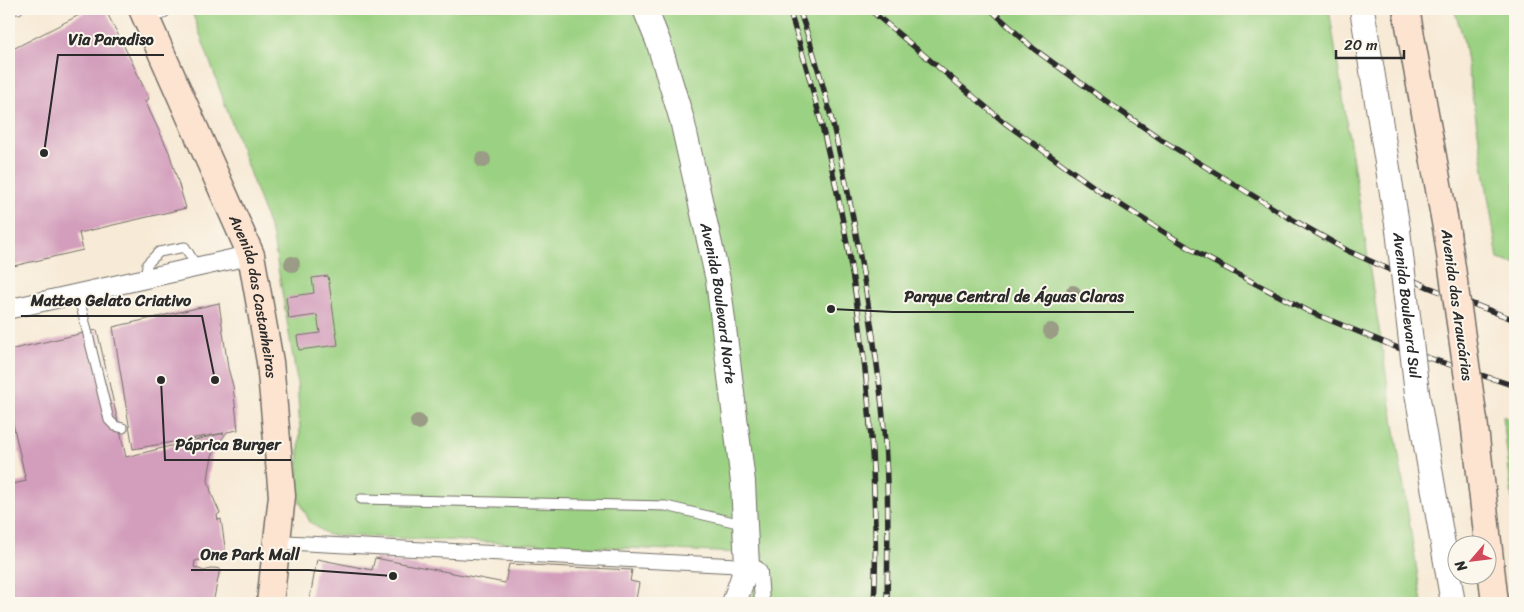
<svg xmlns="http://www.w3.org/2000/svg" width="1524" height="612" font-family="Sriracha,sans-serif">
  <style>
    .green { fill: #9bd182; stroke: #637e56 }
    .building { fill: #d39ebc }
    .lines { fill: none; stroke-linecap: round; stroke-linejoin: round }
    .service-casing { stroke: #726e67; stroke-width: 11 }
    .pedestrian-casing { stroke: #726e67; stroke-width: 16 }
    .minor-casing { stroke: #726e67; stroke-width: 21 }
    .tertiary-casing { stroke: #726e67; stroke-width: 26 }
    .secondary-casing { stroke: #726e67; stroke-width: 29 }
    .service { stroke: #fff; stroke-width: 9 }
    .pedestrian { stroke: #fff; stroke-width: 14 }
    .minor { stroke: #fff; stroke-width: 19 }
    .tertiary { stroke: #fff; stroke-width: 24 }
    .secondary { stroke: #fde4d1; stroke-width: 26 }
    .rail-casing { stroke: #2b2b2b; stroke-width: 5.5 }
    .rail { stroke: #fbf7ec; stroke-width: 4; stroke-dasharray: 11; stroke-linecap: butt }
    .tertiary-bridge-casing { stroke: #726e67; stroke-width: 26; stroke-linecap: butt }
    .secondary-bridge-casing { stroke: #726e67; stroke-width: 29; stroke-linecap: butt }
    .tertiary-bridge { stroke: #fff; stroke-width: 24 }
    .secondary-bridge { stroke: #fde4d1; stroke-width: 26 }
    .tree { fill: #9a9c86 }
    .labels { text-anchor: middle; stroke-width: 4; stroke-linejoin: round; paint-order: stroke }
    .street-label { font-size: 15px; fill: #2b2b2b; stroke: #fbf7ec }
    .leader { fill: none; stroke: #2b2b2b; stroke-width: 2 }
    .callout-dot { fill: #2b2b2b; stroke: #fbf7ec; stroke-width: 2 }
    .callout-label { font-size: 16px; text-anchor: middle; font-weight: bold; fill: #2b2b2b; stroke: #fbf7ec; stroke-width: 4; stroke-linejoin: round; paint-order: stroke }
  </style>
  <rect width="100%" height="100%" fill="#fbf7ec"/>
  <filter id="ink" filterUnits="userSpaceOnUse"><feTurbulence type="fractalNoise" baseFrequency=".02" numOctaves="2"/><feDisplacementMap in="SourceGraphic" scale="10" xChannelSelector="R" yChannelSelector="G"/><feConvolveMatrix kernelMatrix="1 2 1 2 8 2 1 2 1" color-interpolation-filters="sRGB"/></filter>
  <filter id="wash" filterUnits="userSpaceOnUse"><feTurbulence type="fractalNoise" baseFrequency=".0096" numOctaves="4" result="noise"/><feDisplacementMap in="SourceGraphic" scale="20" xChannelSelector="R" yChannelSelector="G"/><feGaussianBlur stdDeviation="1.12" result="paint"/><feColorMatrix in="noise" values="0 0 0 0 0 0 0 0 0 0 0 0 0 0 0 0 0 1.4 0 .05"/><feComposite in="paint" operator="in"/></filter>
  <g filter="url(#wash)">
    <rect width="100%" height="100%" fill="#f7ead6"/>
    <g class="green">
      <path d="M191 9H1329L1422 603H750L763 554 328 535 310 522 297 496 300 430 297 381 273 238Z"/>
      <path d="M1454 9H1515V264L1498 259 1463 37Z"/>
      <path d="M1503 416 1515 423V523Z"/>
    </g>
    <g id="blocks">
      <g class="building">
        <path d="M91 9H105L132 62 149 99 145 101 169 152 186 208 79 233 83 250 9 267V51Z"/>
        <path d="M328 276 338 345 299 350 297 336 320 333 317 315 289 319 286 297 314 293 312 278Z"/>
        <path d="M219 303 228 368 233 386 238 430 227 432 219 443 212 456 209 472 208 480 212 495 220 513 217 515 218 520 221 519 226 554 195 561 194 567 204 571 214 568 220 569 213 603H9V485L26 481 9 406V350L97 330 126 457 224 433 133 449 113 327Z"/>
        <path d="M375 558 505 583 509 564 632 570 630 581 639 583 636 599 626 603H309L317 559 372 570Z"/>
      </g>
    </g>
  </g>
  <g filter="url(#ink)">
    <use href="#blocks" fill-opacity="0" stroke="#726e67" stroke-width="1"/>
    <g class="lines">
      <g class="service-casing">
        <g id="service">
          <path d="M14 9H18"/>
          <path d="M146 278 147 264 159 252 185 247 197 267"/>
          <path d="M78 294 109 420 115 426 123 428"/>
          <path d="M361 499 666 506 742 524"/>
        </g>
      </g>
      <g class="pedestrian-casing">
        <path id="pedestrian" d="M277 542 747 566 757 568 760 572 762 603"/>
      </g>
      <g class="minor-casing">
        <g id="minor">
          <path d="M146 17 161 9"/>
          <path d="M9 309 251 255"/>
        </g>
      </g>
      <g class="tertiary-casing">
        <g id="tertiary">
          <path id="s1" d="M645 9 658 41 682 120 718 280 743 482 745 525 747 566 734 603"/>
          <path d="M1362 9 1398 230"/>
          <path d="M1417 393 1453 603"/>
        </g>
      </g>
      <g class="secondary-casing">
        <g id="secondary">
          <path id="s2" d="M142 9 251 255 270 362 282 496 270 603"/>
          <path d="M1406 9 1447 233"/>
          <path d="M1474 420 1495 603"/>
        </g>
      </g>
      <use href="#service" class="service"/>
      <use href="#pedestrian" class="pedestrian"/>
      <use href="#minor" class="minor"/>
      <use href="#tertiary" class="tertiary"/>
      <use href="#secondary" class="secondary"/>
      <g class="rail-casing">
        <g id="rail">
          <path d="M789 9C835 155 863 299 872 452 875 503 877 553 874 603"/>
          <path d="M799 9C831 100 850 196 866 291 873 337 881 383 884 430 889 487 888 545 887 603"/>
          <path d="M869 9 1005 123 1105 195 1199 254 1310 312 1398 348 1515 386"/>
          <path d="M990 9 1034 49 1096 94 1165 142 1288 217 1348 251 1428 287 1515 320"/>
        </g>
      </g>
      <use href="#rail" class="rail"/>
      <g class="tertiary-bridge-casing">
        <g id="tertiary-bridge">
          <path id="s3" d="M1398 230 1417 393"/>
        </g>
      </g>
      <g class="secondary-bridge-casing">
        <path id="secondary-bridge" d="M1447 233 1474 420"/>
      </g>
      <use href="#tertiary-bridge" class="tertiary-bridge"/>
      <use href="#secondary-bridge" class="secondary-bridge"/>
    </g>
    <g class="tree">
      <circle cx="483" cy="160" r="8"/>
      <circle cx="292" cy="264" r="8"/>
      <circle cx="1073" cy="293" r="8"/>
      <circle cx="1051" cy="331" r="8"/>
      <circle cx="418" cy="422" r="8"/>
    </g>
  </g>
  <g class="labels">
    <g class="street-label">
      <text dy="5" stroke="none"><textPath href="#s2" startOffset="310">Avenida das Castanheiras</textPath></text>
      <text dy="5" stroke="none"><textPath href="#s1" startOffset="304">Avenida Boulevard Norte</textPath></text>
      <text transform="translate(1457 305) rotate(82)" y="5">Avenida das Araucárias</text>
      <text dy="5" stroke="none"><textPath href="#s3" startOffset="76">Avenida Boulevard Sul</textPath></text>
    </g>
  </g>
  <path class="leader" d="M44 153L58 55H164M831 309L893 312H1134M215 380L202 316H21M161 380L165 460H291M393 576L309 570H191"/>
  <g class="callout-dot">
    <circle cx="44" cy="153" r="5"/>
    <circle cx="831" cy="309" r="5"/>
    <circle cx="215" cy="380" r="5"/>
    <circle cx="161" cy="380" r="5"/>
    <circle cx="393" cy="576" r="5"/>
  </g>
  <g class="callout-label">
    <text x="111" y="45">Via Paradiso</text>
    <text x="1014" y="302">Parque Central de Águas Claras</text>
    <text x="111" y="306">Matteo Gelato Criativo</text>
    <text x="228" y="450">Páprica Burger</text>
    <text x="250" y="560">One Park Mall</text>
  </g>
  <rect width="1524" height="612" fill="none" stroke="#fbf7ec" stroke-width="30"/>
  <g transform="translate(1472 560) rotate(242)"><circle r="24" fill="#fbf7ec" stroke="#a8a59f"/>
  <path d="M0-4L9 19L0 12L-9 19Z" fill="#d1495b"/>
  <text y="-8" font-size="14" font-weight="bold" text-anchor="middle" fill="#2b2b2b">N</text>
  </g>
  <path d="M1336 50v8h68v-8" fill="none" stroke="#2b2b2b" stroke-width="2.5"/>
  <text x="1344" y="50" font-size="15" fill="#2b2b2b" stroke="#fbf7ec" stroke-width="4" paint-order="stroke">20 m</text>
</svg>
